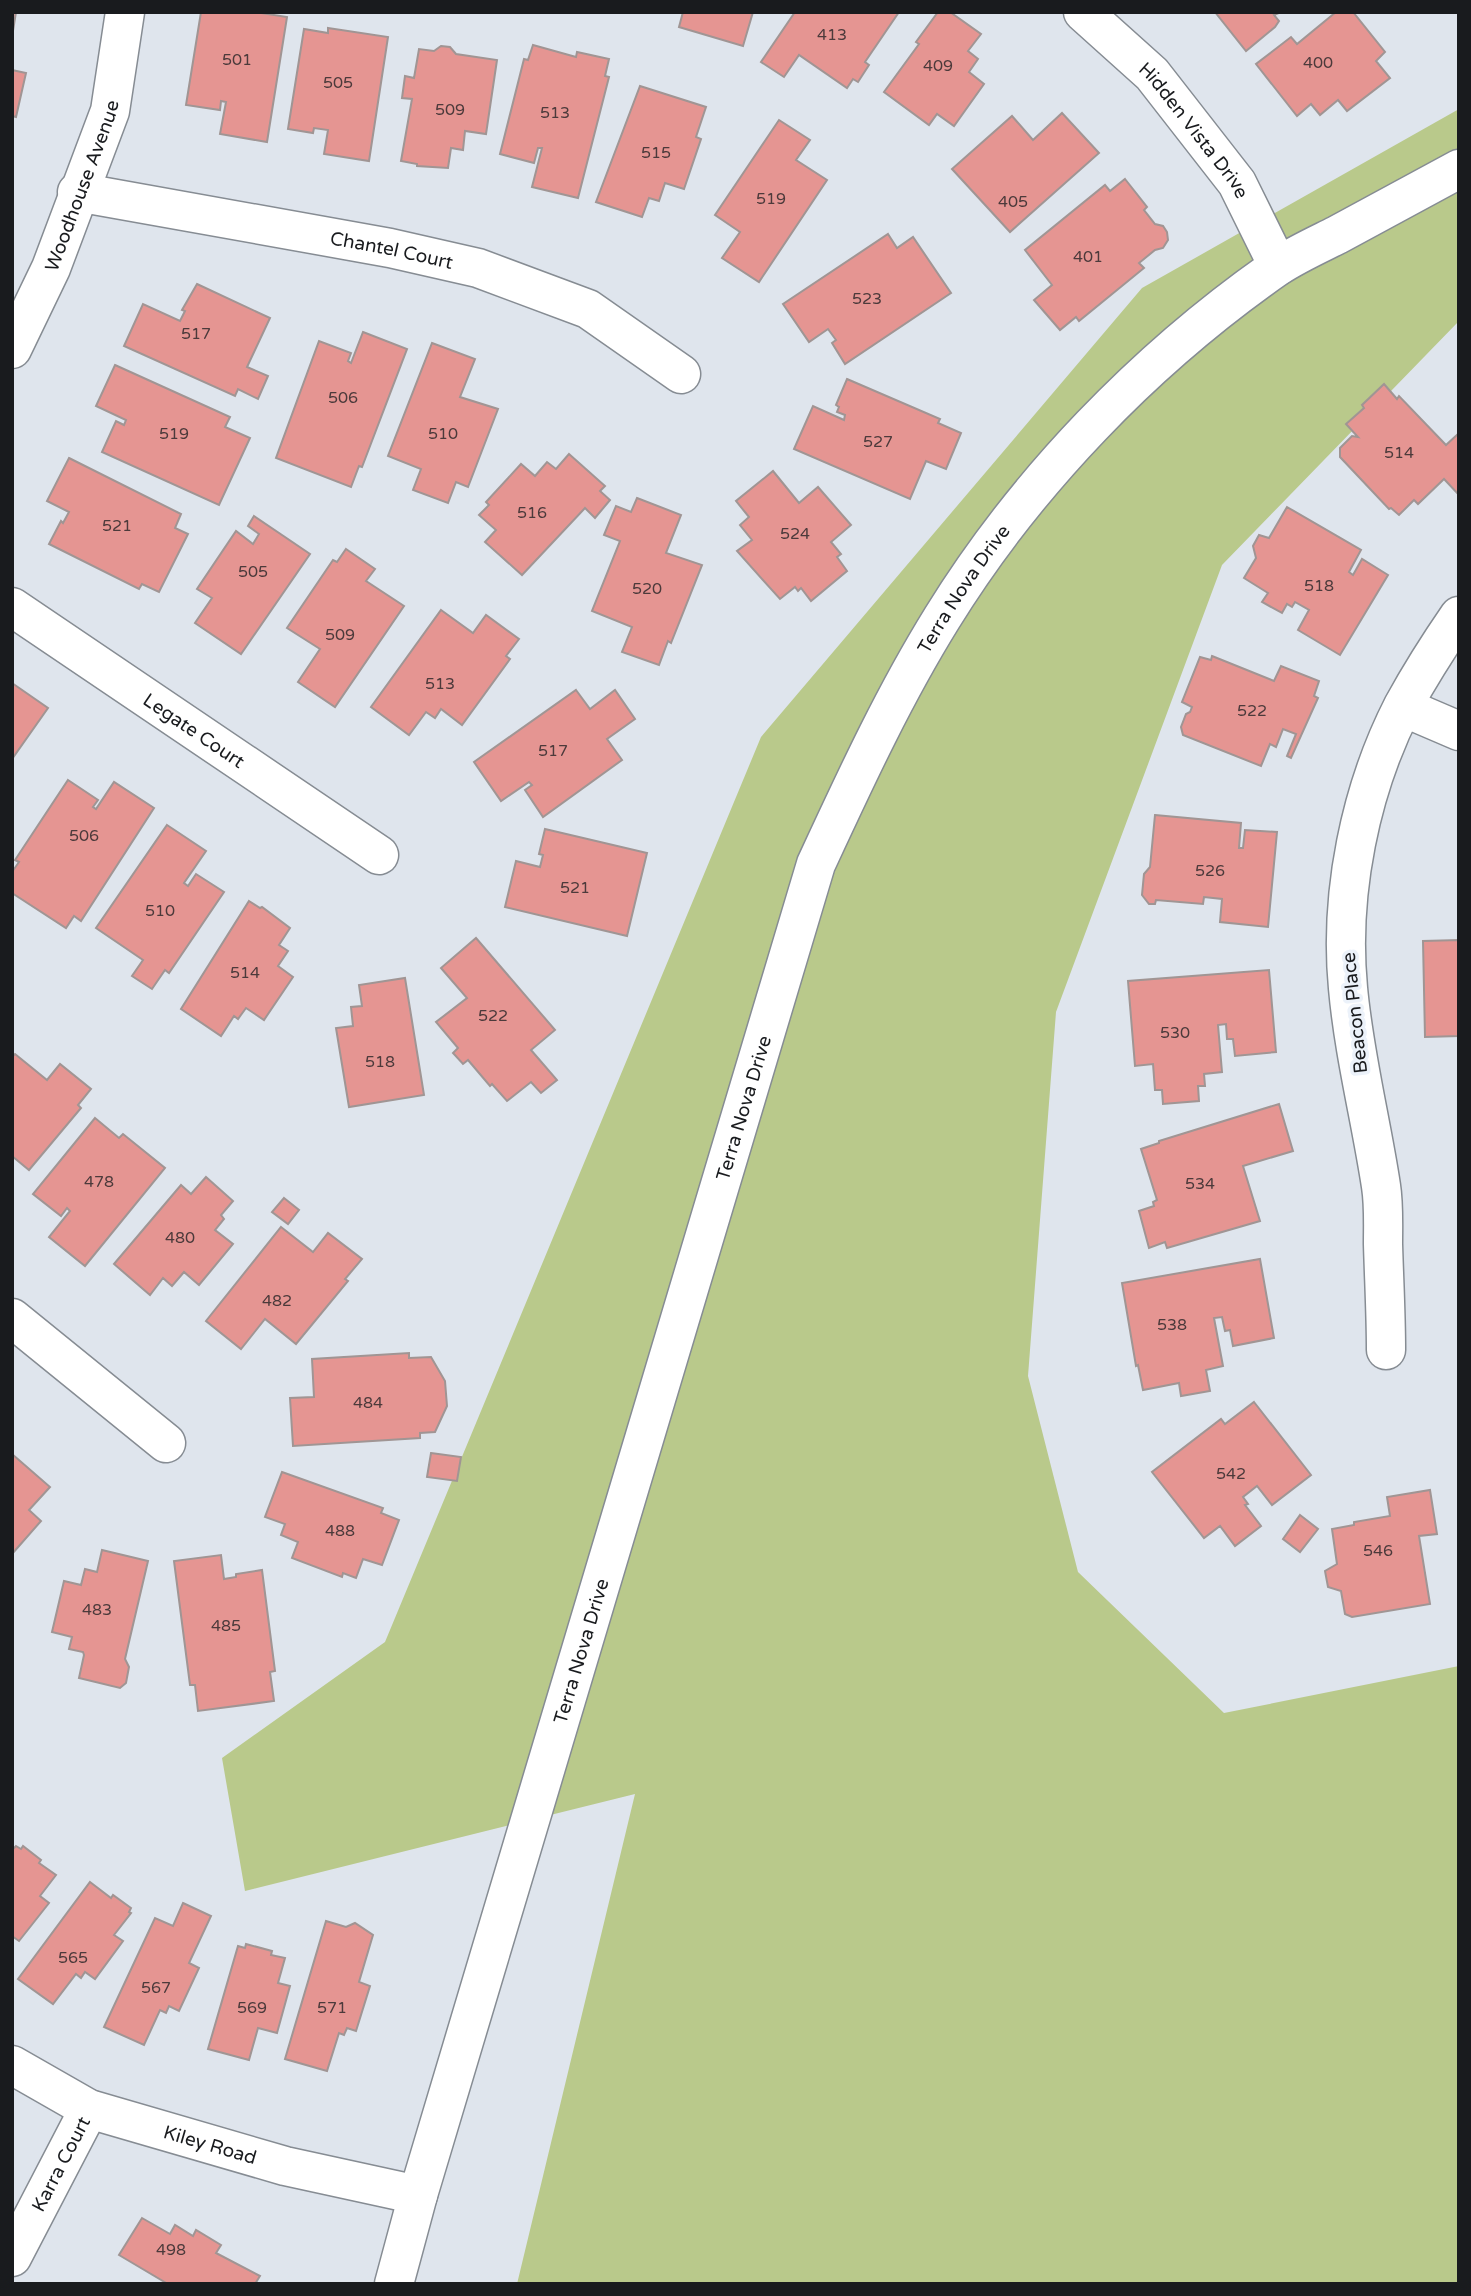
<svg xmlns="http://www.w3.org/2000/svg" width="1471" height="2296" font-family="'Varela Round',sans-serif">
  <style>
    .green { fill: #b9c98b }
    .building { fill: #e59592; stroke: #a09594; stroke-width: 2 }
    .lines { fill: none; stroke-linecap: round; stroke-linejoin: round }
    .street-casing { stroke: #868c93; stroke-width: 41 }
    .secondary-casing { stroke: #868c93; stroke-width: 41 }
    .street { stroke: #fff; stroke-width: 38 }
    .secondary { stroke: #fff; stroke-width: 38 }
    .labels { text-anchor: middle; stroke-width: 7; stroke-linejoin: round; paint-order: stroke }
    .number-label { font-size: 16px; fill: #4c3a3b }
    .street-label { font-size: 19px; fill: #191b1e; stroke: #ecf2fa }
  </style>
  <rect width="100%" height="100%" fill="#dfe5ed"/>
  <path class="green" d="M1459 109V321L1222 565 1056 1012 1028 1376 1078 1572 1224 1713 1459 1666V2284H517L635 1794 245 1891 222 1758 385 1642 761 737 1142 288Z"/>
  <g class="building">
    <path d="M12 12H16L12 37Z"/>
    <path d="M201 12H255L287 17 267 142 220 134 226 102 221 101 220 110 186 105Z"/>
    <path d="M683 12H753L743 46 679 27Z"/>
    <path d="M795 12H899L865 62 869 65 858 82 853 79 847 88 799 55 784 77 761 62Z"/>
    <path d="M938 12H950L981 34 968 51 978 59 969 72 984 84 954 126 937 114 929 125 884 92 919 44 916 42Z"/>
    <path d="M1215 12H1281L1274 15 1279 21 1275 27 1246 51Z"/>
    <path d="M1336 12H1353L1385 52 1376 61 1390 78 1347 111 1338 100 1320 115 1311 104 1297 116 1256 64 1291 37 1297 44Z"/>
    <path d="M328 28 388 37 369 161 324 154 328 130 314 128 313 133 288 129 304 29 328 33Z"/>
    <path d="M533 45 576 57 577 52 609 59 605 76 609 77 578 198 532 187 542 148H538L534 163 500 154 524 59 528 60Z"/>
    <path d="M441 46 450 47 456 54 497 60 486 134 465 131 463 150 451 148 448 168 417 166V164L401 161 412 99 402 98 405 76 414 78 419 49 434 51Z"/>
    <path d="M12 70 26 73 16 117 12 116Z"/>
    <path d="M640 86 706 107 696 137 701 139 684 189 665 183 659 201 649 198 642 217 596 202Z"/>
    <path d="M1062 113 1099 153 1010 232 952 169 1012 116 1033 140Z"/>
    <path d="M779 120 810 140 796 160 827 180 759 282 722 258 740 232 715 215Z"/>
    <path d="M1125 179 1147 207 1144 210 1155 224 1163 226 1167 232 1168 240 1163 248 1155 250 1139 263 1144 268 1079 321 1076 317 1060 330 1034 300 1052 285 1025 250 1105 185 1110 191Z"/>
    <path d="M888 234 897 248 913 237 951 293 845 364 832 343 836 340 828 329 809 342 783 304Z"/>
    <path d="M197 284 270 318 247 367 268 376 258 399 238 389 235 396 124 346 143 304 180 321 185 311 182 310Z"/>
    <path d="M363 332 407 349 362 467 359 466 351 487 276 458 319 341 351 353 348 361 351 363Z"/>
    <path d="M432 343 475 359 460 397 498 409 468 487 456 482 448 503 413 490 421 469 388 456Z"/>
    <path d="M115 365 230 417 225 427 250 438 219 505 102 452 116 421 124 425 126 420 96 406Z"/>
    <path d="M847 379 940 419 938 423 961 433 946 469 926 461 910 499 794 449 813 406 844 420 845 415 837 412 839 407 836 405Z"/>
    <path d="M1384 384 1397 399 1399 396 1446 445 1459 433V495L1444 479 1418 504 1414 500 1399 515 1391 508 1389 509 1340 457V448L1352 436 1358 437 1346 424 1364 408 1362 405Z"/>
    <path d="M569 454 605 486 600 491 610 500 595 518 585 508 522 575 485 542 496 530 479 515 489 505 486 502 521 464 535 476 547 462 556 469Z"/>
    <path d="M69 458 181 514 175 528 188 534 159 592 142 584 139 589 49 544 61 521 63 523 69 512 47 501Z"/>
    <path d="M773 471 799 503 818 487 851 525 831 542 841 554 837 557 847 571 811 601 801 588 798 591 795 587 780 599 737 551 752 540 740 525 749 517 736 501Z"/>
    <path d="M637 498 681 515 666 553 702 565 671 643 668 641 659 665 622 652 632 627 592 611 620 541 604 535 616 506 631 512Z"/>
    <path d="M1287 507 1361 550 1349 572 1353 575 1362 559 1388 575 1340 655 1298 630 1309 610 1295 602 1292 607 1287 604 1282 613 1262 602 1268 593 1244 578 1256 558 1253 546 1259 535 1269 538Z"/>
    <path d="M254 516 310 554 241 654 195 623 212 598 197 589 236 531 253 544 259 534 248 526Z"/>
    <path d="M346 549 375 569 366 581 404 606 335 707 298 682 320 649 287 628 333 560 337 562Z"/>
    <path d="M441 610 473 633 486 615 519 639 506 656 510 659 462 725 441 709 435 718 426 712 409 735 371 707Z"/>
    <path d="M1212 656 1274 681 1281 666 1319 681 1314 696 1318 698 1291 758 1287 756 1296 734 1283 729 1276 747 1270 744 1261 766 1183 735 1181 727 1186 714 1190 712 1192 707 1182 702 1200 657 1211 660Z"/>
    <path d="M12 683 48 708 12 759Z"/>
    <path d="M576 690 590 709 615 690 635 719 607 739 622 760 543 817 525 790 532 785 529 782 501 801 474 762Z"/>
    <path d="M68 780 98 800 93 807 96 809 114 782 154 808 81 921 74 916 66 928 12 893V872L19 862 15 860Z"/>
    <path d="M1155 815 1241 823 1239 848H1243L1245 830 1277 832 1268 927 1220 922 1222 899 1204 897 1203 904 1156 900 1155 904H1149L1142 895 1144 874 1150 867Z"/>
    <path d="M167 825 206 851 184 883 188 886 196 874 224 892 169 973 165 970 152 989 132 976 143 960 96 928Z"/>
    <path d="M545 829 647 853 627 936 505 907 516 861 540 867 543 855 539 854Z"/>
    <path d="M249 901 260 908 262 907 290 928 279 945 288 951 278 966 293 977 264 1020 246 1008 238 1019 234 1016 221 1036 181 1009Z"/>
    <path d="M476 938 555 1030 531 1050 557 1080 541 1093 531 1082 507 1101 492 1084 490 1086 468 1060 463 1064 453 1053 458 1048 436 1022 467 998 441 968Z"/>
    <path d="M1459 940V1036L1425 1037 1423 941Z"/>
    <path d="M1269 970 1276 1052 1235 1056 1233 1039H1227L1226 1024 1218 1025 1222 1072 1204 1074 1205 1086H1198L1199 1101 1163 1104 1162 1090H1155L1153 1064 1135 1066 1128 981Z"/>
    <path d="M405 978 424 1095 349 1107 336 1028 353 1026 351 1007 362 1006 359 985Z"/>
    <path d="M15 1054 47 1080 60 1064 91 1089 78 1105 81 1108 29 1170 12 1156V1057Z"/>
    <path d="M1279 1104 1293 1151 1243 1166 1260 1221 1167 1248 1165 1242 1149 1248 1139 1211 1154 1206 1153 1202 1157 1200 1141 1149 1159 1143V1141Z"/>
    <path d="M95 1118 119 1138 123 1134 165 1168 85 1266 49 1237 70 1211 67 1208 61 1216 33 1194Z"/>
    <path d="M206 1177 233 1201 221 1215 224 1219 215 1230 233 1244 199 1285 184 1272 172 1286 163 1278 150 1295 114 1264 181 1185 191 1194Z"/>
    <path d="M284 1198 299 1210 288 1224 272 1212Z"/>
    <path d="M281 1227 313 1252 328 1233 362 1259 345 1279 348 1281 296 1344 265 1319 241 1349 206 1321Z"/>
    <path d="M1260 1259 1274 1338 1233 1346 1230 1330 1225 1331 1222 1317 1214 1318 1223 1366 1206 1370 1210 1391 1181 1396 1179 1383 1143 1390 1138 1365 1136 1366 1122 1283Z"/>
    <path d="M409 1353V1358L431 1357 445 1381 447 1406 435 1432 420 1433V1438L293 1446 290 1398 314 1397 312 1359Z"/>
    <path d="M1254 1402 1311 1475 1272 1505 1257 1486 1243 1497 1248 1504 1245 1505 1261 1526 1235 1546 1220 1526 1204 1538 1152 1472 1221 1419 1225 1424Z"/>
    <path d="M431 1453 461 1457 457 1481 427 1477Z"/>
    <path d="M12 1454 50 1487 29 1510 41 1521 12 1554Z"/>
    <path d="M282 1472 383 1508 381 1513 399 1520 382 1565 363 1559 356 1578 343 1573 342 1577 292 1558 298 1542 281 1535 285 1524 265 1517Z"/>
    <path d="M1430 1490 1437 1534 1419 1536 1430 1604 1352 1617 1345 1614 1341 1591 1328 1587 1325 1571 1337 1564 1332 1529 1354 1525V1522L1390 1516 1387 1497Z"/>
    <path d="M1300 1515 1318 1529 1300 1552 1283 1539Z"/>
    <path d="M102 1550 148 1561 125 1659 129 1667 126 1683 120 1688 79 1678 84 1655 83 1652 69 1649 72 1637 52 1632 64 1581 81 1585 85 1569 97 1572Z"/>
    <path d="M221 1555 224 1579 236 1577V1574L262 1570 275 1671 270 1672 274 1701 198 1711 195 1685H190L174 1561Z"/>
    <path d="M16 1846 21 1849 23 1846 41 1860 39 1863 56 1875 40 1896 49 1903 19 1941 12 1936V1850Z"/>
    <path d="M90 1882 111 1898 113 1895 131 1908 129 1912 131 1913 114 1935 123 1941 95 1979 85 1972 81 1978 76 1974 53 2004 18 1979Z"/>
    <path d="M183 1903 211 1916 189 1963 199 1968 179 2011 169 2006 166 2013 160 2010 144 2045 104 2027 155 1918 173 1926Z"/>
    <path d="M326 1921 346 1927 355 1923 373 1935 359 1982 370 1986 356 2031 347 2028 344 2035 339 2033 327 2071 285 2059Z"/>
    <path d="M246 1944 272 1951 271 1955 285 1958 278 1983 290 1986 277 2033 258 2028 249 2060 208 2049 238 1946 245 1948Z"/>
    <path d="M142 2218 170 2234 175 2225 193 2236 196 2230 221 2245 216 2253 260 2276 255 2284H168L119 2255Z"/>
  </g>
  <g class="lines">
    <g class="street-casing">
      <g id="street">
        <path id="s1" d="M77 192 390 248 478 268 588 309 681 374"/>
        <path id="s2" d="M12 349 51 268 110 111 125 12"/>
        <path id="s3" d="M12 607 379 855"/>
        <path d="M1403 707 1459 731"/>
        <path d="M12 1318 166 1443"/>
        <path d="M1386 1350C1386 1315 1384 1279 1383 1244 1383 1225 1384 1205 1381 1186 1371 1120 1354 1055 1348 988 1339 894 1360 790 1403 706 1420 675 1439 645 1459 616"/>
        <path id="s4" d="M12 2065 89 2109 285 2166 418 2195"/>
        <path id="s5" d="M12 2257 89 2109"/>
      </g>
    </g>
    <g class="secondary-casing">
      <g id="secondary">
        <path id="s6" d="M1083 12 1152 74 1237 183 1278 266"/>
        <path id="s7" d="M394 2284 418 2195 816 864C855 780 893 697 942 618 1026 482 1145 359 1277 267 1295 255 1317 245 1337 235 1378 213 1418 191 1459 169"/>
      </g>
    </g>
    <use href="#street" class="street"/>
    <use href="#secondary" class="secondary"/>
  </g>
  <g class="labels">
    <g class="number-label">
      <text x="832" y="40">413</text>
      <text x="237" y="65">501</text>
      <text x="1318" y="68">400</text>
      <text x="938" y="71">409</text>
      <text x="338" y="88">505</text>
      <text x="450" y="115">509</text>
      <text x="555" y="118">513</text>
      <text x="656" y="158">515</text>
      <text x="771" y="204">519</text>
      <text x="1013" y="207">405</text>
      <text x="1088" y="262">401</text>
      <text x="867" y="304">523</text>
      <text x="196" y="339">517</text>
      <text x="343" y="403">506</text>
      <text x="174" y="439">519</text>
      <text x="443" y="439">510</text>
      <text x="878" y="447">527</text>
      <text x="1399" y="458">514</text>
      <text x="532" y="518">516</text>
      <text x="117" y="531">521</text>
      <text x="795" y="539">524</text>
      <text x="253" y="577">505</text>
      <text x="1319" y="591">518</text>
      <text x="647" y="594">520</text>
      <text x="340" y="640">509</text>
      <text x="440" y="689">513</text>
      <text x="1252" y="716">522</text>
      <text x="553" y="756">517</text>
      <text x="84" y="841">506</text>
      <text x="1210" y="876">526</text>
      <text x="575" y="893">521</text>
      <text x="160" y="916">510</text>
      <text x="245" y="978">514</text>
      <text x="493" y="1021">522</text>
      <text x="1175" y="1038">530</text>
      <text x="380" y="1067">518</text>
      <text x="99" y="1187">478</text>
      <text x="1200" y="1189">534</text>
      <text x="180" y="1243">480</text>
      <text x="277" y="1306">482</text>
      <text x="1172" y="1330">538</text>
      <text x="368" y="1408">484</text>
      <text x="1231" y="1479">542</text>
      <text x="340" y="1536">488</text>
      <text x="1378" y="1556">546</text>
      <text x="97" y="1615">483</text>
      <text x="226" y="1631">485</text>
      <text x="73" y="1963">565</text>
      <text x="156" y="1993">567</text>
      <text x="252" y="2013">569</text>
      <text x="332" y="2013">571</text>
      <text x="171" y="2255">498</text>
    </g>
    <g class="street-label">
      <text dy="7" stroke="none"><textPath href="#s6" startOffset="163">Hidden Vista Drive</textPath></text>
      <text dy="7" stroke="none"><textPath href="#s2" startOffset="178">Woodhouse Avenue</textPath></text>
      <text dy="7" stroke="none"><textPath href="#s1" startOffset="320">Chantel Court</textPath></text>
      <text dy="7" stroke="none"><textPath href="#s7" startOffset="1794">Terra Nova Drive</textPath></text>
      <text dy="7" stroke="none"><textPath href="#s3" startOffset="220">Legate Court</textPath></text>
      <text transform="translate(1354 1013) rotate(-96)" y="7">Beacon Place</text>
      <text dy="7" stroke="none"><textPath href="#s7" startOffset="1227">Terra Nova Drive</textPath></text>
      <text dy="7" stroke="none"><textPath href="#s7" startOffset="660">Terra Nova Drive</textPath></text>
      <text dy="7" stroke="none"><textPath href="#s4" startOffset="215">Kiley Road</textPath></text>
      <text dy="7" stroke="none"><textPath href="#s5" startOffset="105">Karra Court</textPath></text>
    </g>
  </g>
  <rect width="1471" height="2296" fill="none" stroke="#191b1e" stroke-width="28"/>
</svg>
